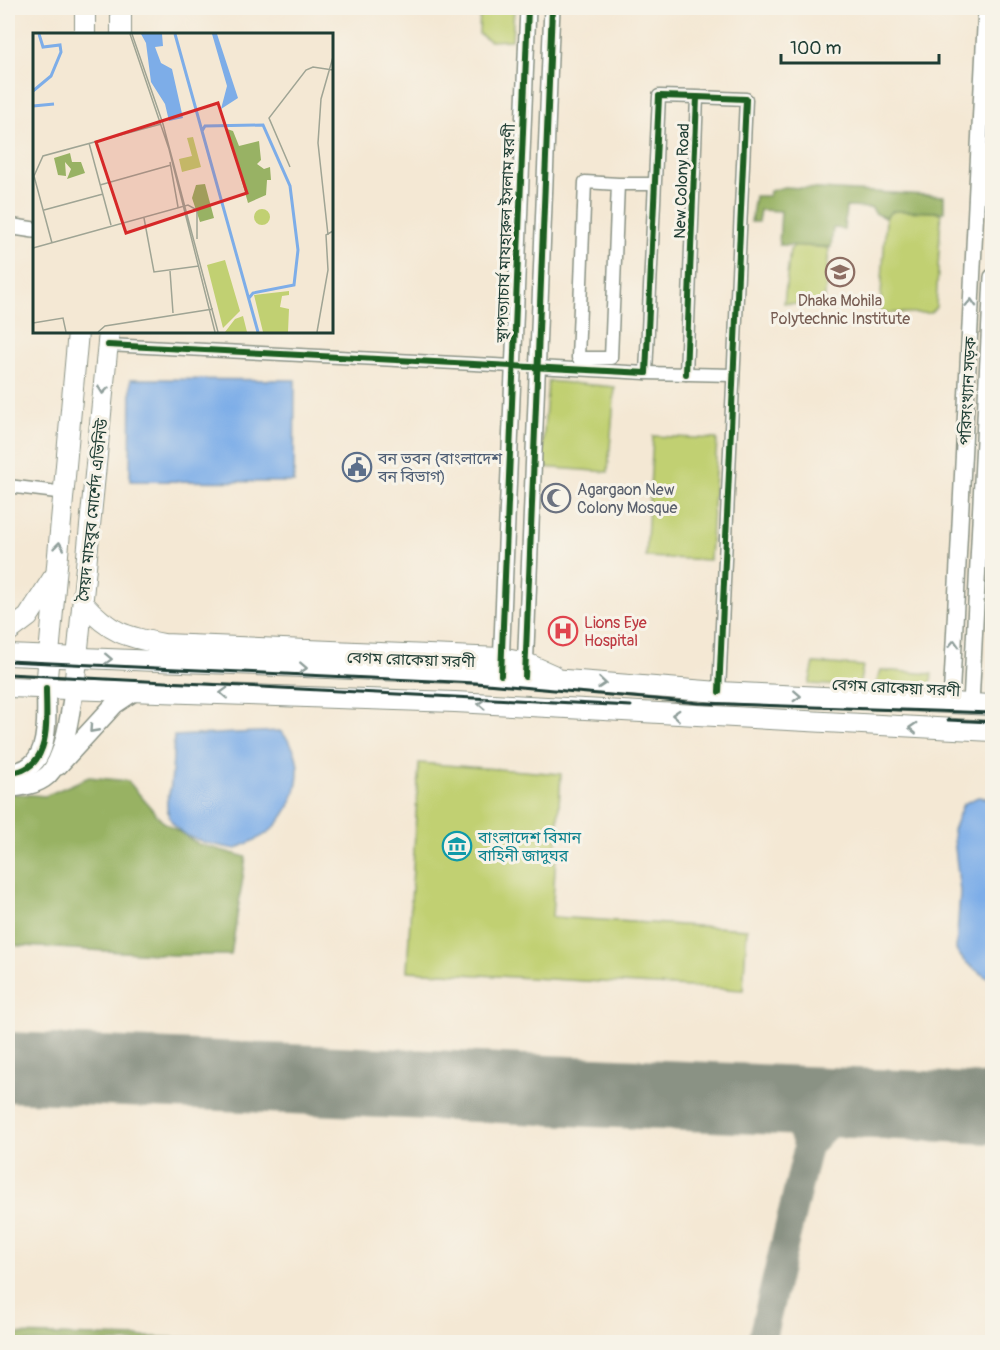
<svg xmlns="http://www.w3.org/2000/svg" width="1000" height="1350" font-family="Pangolin,'Noto Sans Bengali',sans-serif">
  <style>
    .green { fill: #c1d072; stroke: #708653; stroke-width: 1.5 }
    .forest { fill: #98b264; stroke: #5c784c; stroke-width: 1.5 }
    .water { fill: #7dade8; stroke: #4e758e; stroke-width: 1.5 }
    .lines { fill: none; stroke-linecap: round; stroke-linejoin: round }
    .taxiway { stroke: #8a9284; stroke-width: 28 }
    .runway { stroke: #8a9284; stroke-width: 70 }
    .minor-casing { stroke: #8a9284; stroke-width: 15 }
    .tertiary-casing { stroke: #8a9284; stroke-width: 18 }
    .secondary-casing { stroke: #8a9284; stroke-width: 21 }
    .primary-casing { stroke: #8a9284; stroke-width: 22 }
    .minor { stroke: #fff; stroke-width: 12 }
    .tertiary { stroke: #fff; stroke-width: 15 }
    .secondary { stroke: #fff; stroke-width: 18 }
    .primary { stroke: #fff; stroke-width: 20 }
    .rail { stroke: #1f3d34; stroke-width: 3 }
    .cycleway-casing { stroke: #f7f3e8; stroke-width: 10 }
    .cycleway { stroke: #1b5e20; stroke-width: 6 }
    .oneway { stroke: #8f9e9a }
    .labels { text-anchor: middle; stroke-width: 6; stroke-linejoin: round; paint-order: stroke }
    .street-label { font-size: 16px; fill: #1f3d34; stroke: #f7f3e8 }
    .education-label { font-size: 16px; fill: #785e54; stroke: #f7f3e8 }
    .service-label { font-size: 16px; fill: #4e5e75; stroke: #f7f3e8; text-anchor: start }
    .worship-label { font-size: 16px; fill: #5b616d; stroke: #f7f3e8; text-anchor: start }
    .health-label { font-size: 16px; fill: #be3a42; stroke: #f7f3e8; text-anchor: start }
    .culture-label { font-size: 16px; fill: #0d838f; stroke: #f7f3e8; text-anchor: start }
    .inset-river { fill: none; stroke: #7dade8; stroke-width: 3 }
    .inset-road { fill: none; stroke: #9fa494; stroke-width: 1.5 }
    .view { fill: #d62828; fill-opacity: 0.15; stroke: #d62828; stroke-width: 3 }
    .inset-edge { fill: none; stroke: #1f3d34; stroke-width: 3 }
  </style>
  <rect width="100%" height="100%" fill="#f7f3e8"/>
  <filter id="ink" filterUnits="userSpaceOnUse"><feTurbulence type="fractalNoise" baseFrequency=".0167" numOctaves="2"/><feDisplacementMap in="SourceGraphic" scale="12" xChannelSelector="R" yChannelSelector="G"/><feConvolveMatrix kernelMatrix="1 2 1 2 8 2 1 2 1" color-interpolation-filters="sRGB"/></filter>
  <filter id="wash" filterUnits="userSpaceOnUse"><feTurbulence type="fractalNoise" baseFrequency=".008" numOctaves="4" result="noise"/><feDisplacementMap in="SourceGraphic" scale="24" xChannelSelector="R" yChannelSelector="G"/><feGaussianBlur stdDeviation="1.35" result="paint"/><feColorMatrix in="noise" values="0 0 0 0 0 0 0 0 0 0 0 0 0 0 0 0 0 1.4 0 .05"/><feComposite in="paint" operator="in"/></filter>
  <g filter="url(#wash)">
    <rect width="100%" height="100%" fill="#f4e8d4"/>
    <g class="green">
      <path d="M480 8H514L512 40 490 41 479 34Z"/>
      <path d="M895 211 937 212 941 214 936 307 930 313H887L880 310 886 219 888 214Z"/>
      <path d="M795 245 829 248 824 307 784 303 790 250Z"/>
      <path d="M548 381 615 387 608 472 541 467Z"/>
      <path d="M653 436 717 439 710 560 646 557Z"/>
      <path d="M814 663 863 666 859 687 809 684Z"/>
      <path d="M880 670 932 674 930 692 875 689Z"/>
      <path d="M419 763 561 774 552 917 747 929 743 990 407 971Z"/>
    </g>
    <g class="forest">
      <path d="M784 187 944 196V212L892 211 885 218 875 213 872 208 846 207 844 229 833 228 831 247 779 245 781 211 760 210 758 222H751L755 196H769L770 191Z"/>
      <path d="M89 777 128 781 162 821 198 844 246 857 231 955H172L8 945V793L45 796Z"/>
      <path d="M8 1334 357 1342H8Z"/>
    </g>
    <g class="water">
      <path d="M131 379 295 380 294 482 130 481Z"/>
      <path d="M280 731C311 759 298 806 270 831 261 839 246 843 236 849 208 844 165 838 167 801 168 795 171 789 171 783 173 767 173 752 174 736Z"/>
      <path d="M978 797 992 799V977H986L976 970 964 961 956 950 960 892 953 830 963 804Z"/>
    </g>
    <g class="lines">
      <g class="taxiway">
        <path d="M808 1146C823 1128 839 1111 862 1103"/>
        <path d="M761 1342 808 1146 797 1119 773 1100"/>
      </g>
      <path class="runway" d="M8 1067 992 1109"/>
    </g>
  </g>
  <g filter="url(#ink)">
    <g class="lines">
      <g class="minor-casing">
        <g id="minor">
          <path d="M618 184 585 182 578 358H611L618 184H654"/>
          <path d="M108 345 513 366"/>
          <path d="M537 367 646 373 659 96 697 97 686 374 697 97 746 99 719 692"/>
          <path d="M646 373 732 375"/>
          <path d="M8 486 65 493"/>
        </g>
      </g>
      <g class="tertiary-casing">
        <g id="tertiary">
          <path d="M8 226 34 230"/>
          <path d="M501 666 528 8"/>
          <path d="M525 673 552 8"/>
          <path d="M951 703 986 8"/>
          <path d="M971 705 992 277"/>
        </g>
      </g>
      <g class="secondary-casing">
        <g id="secondary">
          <path d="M58 766 115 704 136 690"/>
          <path d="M8 773C53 771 46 720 46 688"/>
          <path d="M8 788C21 787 37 785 48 775 65 758 70 713 74 689"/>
        </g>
      </g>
      <g class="primary-casing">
        <g id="primary">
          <path d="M85 34V8"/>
          <path d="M121 34V8"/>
          <path d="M83 603C110 633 126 637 164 644L501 658 526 663 553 675"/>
          <path d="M8 632 28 617 53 578"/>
          <path d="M8 655 501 675 719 692 992 705"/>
          <path d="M8 687 455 702 992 731"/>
          <path d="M46 688 78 332"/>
          <path d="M74 689 109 332"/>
        </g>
      </g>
      <use href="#minor" class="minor"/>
      <use href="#tertiary" class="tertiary"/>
      <use href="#secondary" class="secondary"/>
      <use href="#primary" class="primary"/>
      <g class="rail">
        <path d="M8 661 476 683 699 703 992 713"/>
        <path d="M8 674 631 706"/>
        <path d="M948 720 992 722"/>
      </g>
      <g class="cycleway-casing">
        <g id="cycleway">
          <path d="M108 345 646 373 659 96 697 97 686 374 697 97 746 99 719 692"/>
          <path d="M501 675 528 8"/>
          <path d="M525 677 552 8"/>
          <path d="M8 773C53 771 46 720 46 688"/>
        </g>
      </g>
      <use href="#cycleway" class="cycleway"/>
    </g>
    <defs><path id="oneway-chevron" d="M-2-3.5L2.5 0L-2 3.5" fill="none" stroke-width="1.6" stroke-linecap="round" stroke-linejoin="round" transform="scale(1.5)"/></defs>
    <g class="oneway">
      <use href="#oneway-chevron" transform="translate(971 303) rotate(-87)"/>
      <use href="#oneway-chevron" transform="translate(103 390) rotate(96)"/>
      <use href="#oneway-chevron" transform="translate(59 546) rotate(-84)"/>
      <use href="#oneway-chevron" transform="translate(954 644) rotate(-87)"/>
      <use href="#oneway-chevron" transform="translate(108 659) rotate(2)"/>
      <use href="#oneway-chevron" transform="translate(303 668) rotate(3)"/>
      <use href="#oneway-chevron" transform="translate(602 683) rotate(5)"/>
      <use href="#oneway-chevron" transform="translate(224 693) rotate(-178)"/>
      <use href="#oneway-chevron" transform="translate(797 696) rotate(3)"/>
      <use href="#oneway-chevron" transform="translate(482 704) rotate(-177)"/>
      <use href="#oneway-chevron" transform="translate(676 715) rotate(-177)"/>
      <use href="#oneway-chevron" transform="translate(913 728) rotate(-177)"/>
      <use href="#oneway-chevron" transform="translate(93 729) rotate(132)"/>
    </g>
  </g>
  <defs>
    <g id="university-ring" transform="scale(1.5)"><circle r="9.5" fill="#f7f3e8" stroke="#8d6e63" stroke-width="1.5"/><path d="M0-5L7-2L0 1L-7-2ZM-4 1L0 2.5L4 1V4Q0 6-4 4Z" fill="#8d6e63"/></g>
    <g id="civic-ring" transform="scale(1.5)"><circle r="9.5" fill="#f7f3e8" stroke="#5c6f8a" stroke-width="1.5"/><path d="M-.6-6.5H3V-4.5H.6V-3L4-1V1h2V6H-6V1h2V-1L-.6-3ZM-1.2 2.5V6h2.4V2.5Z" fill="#5c6f8a"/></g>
    <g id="mosque-ring" transform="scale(1.5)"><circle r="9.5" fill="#f7f3e8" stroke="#6b7280" stroke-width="1.5"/><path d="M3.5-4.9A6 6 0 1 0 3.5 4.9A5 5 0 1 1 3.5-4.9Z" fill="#6b7280"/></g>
    <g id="hospital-ring" transform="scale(1.5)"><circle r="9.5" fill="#f7f3e8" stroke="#e0444e" stroke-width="1.5"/><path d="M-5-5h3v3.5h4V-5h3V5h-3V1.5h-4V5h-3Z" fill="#e0444e"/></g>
    <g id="museum-ring" transform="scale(1.5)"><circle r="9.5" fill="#f7f3e8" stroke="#0f9aa8" stroke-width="1.5"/><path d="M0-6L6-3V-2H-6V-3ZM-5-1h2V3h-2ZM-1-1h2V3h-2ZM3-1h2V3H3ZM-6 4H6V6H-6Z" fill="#0f9aa8"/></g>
  </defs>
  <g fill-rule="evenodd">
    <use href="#university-ring" x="840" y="272"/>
    <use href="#civic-ring" x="357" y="467"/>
    <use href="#mosque-ring" x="556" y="498"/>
    <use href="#hospital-ring" x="563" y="631"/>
    <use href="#museum-ring" x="457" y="846"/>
  </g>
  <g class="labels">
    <g class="street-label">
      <text transform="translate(681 181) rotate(-88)" y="6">New Colony Road</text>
      <text transform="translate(505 233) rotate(-88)" y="6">স্থাপত্যাচার্য মাযহারুল ইসলাম স্বরণী</text>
      <text transform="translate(967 391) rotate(-87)" y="6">পরিসংখ্যান সড়ক</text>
      <text transform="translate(92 510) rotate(-84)" y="6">সৈয়দ মাহবুব মোর্শেদ এভিনিউ</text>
      <text transform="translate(411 659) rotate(2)" y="6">বেগম রোকেয়া সরণী</text>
      <text transform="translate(896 687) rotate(3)" y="6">বেগম রোকেয়া সরণী</text>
    </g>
    <g class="education-label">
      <text x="840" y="306">Dhaka Mohila<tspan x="840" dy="18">Polytechnic Institute</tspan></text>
    </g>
    <g class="service-label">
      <text x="378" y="464">বন ভবন (বাংলাদেশ<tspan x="378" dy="18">বন বিভাগ)</tspan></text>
    </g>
    <g class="worship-label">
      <text x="577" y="495">Agargaon New<tspan x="577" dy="18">Colony Mosque</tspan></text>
    </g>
    <g class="health-label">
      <text x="584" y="628">Lions Eye<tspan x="584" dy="18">Hospital</tspan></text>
    </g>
    <g class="culture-label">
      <text x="478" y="843">বাংলাদেশ বিমান<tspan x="478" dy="18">বাহিনী জাদুঘর</tspan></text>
    </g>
  </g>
  <g transform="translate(33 33)">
    <rect width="300" height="300" fill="#f4e8d4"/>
    <path d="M160 104 168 134 149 139 146 126 159 123 154 105ZM221 184a8 8 0 1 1 16 0a8 8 0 1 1-16 0ZM192 227 207 278 190 295 174 232ZM256 258V262L249 263 247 274 256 276 255 299H230L221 262ZM210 283 214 299H192L202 286Z" fill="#c1d072"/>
    <path d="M194 96 200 98 206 113 226 108 228 127 224 131 231 136 237 134 238 147H234L233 162 215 170ZM37 120 39 129H48L52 140 34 146 38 136 32 129 33 143 25 142 21 125ZM172 151 181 185 167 189 159 165 163 152Z" fill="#98b264"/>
    <path d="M108 1H129L130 13 122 14 128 30 139 36 150 85 136 88 132 71 118 49 113 10ZM179 1H184L205 65 188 76 194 53Z" fill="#7dade8"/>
    <path class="inset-river" d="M142 1 225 299M0 58 18 43 28 19 27 12 10 14 6 1M0 73 21 71M169 98 172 93 230 92 257 153 265 217 261 252 220 260 216 265"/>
    <path class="inset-road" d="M97 1 136 116 182 299M99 1 130 91 185 299M56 110 78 192M137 129 145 174M257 134 236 85 273 37 280 34 300 37M67 152 138 132M11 177 70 161M111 185 121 239 166 233M295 202 285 110 288 66 300 24M19 210 1 143 10 123 128 91M0 215 155 172 164 177V206M137 238 140 280M0 290 30 285 33 299M65 299 72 293 180 276M284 299 295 237 293 202 300 198"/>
    <path class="view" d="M185 70 214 160 93 200 63 109Z"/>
    <rect width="300" height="300" class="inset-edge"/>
  </g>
  <rect width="1000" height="1350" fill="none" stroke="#f7f3e8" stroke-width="30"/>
  <path d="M781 54v9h158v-9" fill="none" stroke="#1f3d34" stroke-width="3"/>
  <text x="790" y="54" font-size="18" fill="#1f3d34" stroke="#f7f3e8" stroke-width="4.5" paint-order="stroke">100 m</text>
</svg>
